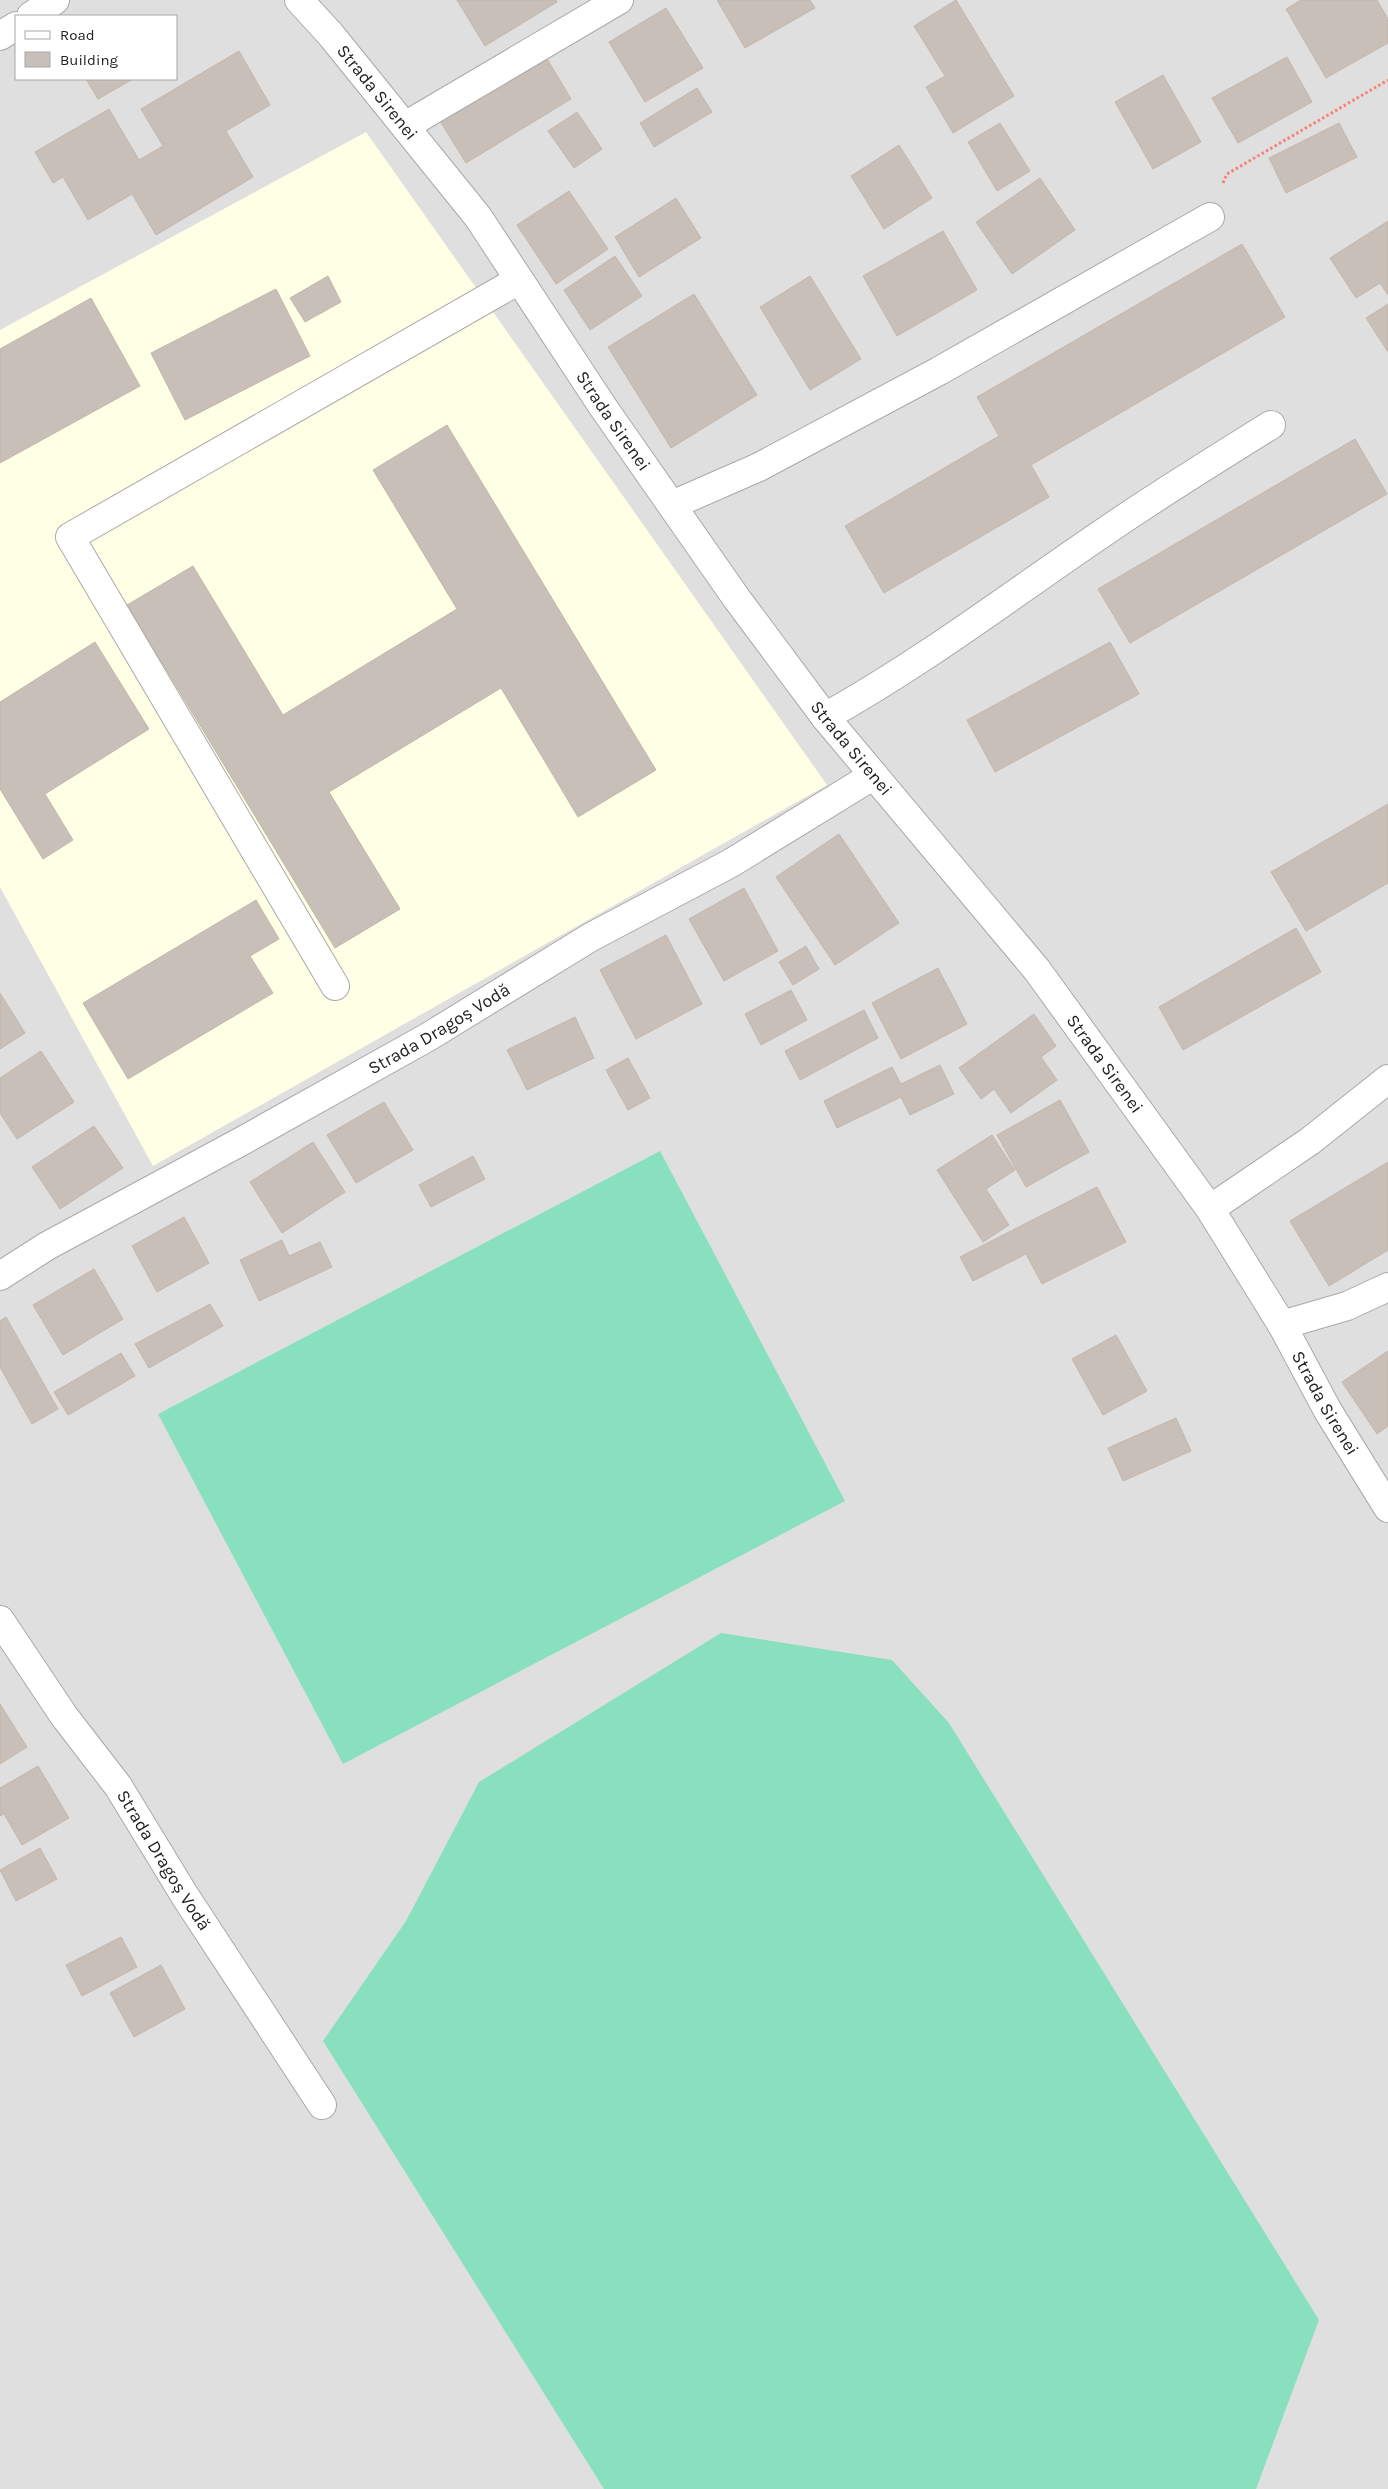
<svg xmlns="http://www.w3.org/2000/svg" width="1388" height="2489" font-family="Karla,sans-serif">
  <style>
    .residential { fill: #e0dfdf; fill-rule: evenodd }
    .education { fill: #ffffe5 }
    .pitch { fill: #88e0be }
    .building { fill: #c7bfb8; stroke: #c4b6ab }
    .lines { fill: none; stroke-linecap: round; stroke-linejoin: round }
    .minor-casing { stroke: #a9a9a9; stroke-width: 30 }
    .path { stroke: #fa8072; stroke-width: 3; stroke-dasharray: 2.5 2.5; stroke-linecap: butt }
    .minor { stroke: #fff; stroke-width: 28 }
    .labels { text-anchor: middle; stroke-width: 4.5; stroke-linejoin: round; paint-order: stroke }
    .street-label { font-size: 18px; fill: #222; stroke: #fff }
  </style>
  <rect width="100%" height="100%" fill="#f2efe9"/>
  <path class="residential" d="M0 0H1388V2489H0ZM16 16H176V79H16Z"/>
  <path class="education" d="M366 132 827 785 153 1166 0 887V330Z"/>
  <g class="pitch">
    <path d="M660 1151 845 1501 343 1764 158 1414Z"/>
    <path d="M721 1633 892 1660 949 1723 1319 2320 1256 2489H604L323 2041 406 1921 479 1782Z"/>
  </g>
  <g class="building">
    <path d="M457 0H556L557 2 485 46Z"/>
    <path d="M717 0H810L815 8 745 48Z"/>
    <path d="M956 0 1014 96 953 133 926 87 945 76 914 26Z"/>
    <path d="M1301 0H1377L1388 19V43L1326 78 1286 9Z"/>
    <path d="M666 8 703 68 645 102 609 42Z"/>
    <path d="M239 51 270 105 226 131 253 177 156 235 132 194 88 220 63 177 53 183 35 152 109 109 139 160 163 146 141 109Z"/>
    <path d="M546 57 571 99 466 163 440 121Z"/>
    <path d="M1287 57 1312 102 1238 143 1212 98Z"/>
    <path d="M1163 75 1201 142 1153 169 1115 102Z"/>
    <path d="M86 79H133L98 99Z"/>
    <path d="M697 88 712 112 654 147 640 123Z"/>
    <path d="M577 112 602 149 574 168 548 131Z"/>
    <path d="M1000 123 1030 171 997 191 968 142Z"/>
    <path d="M1339 123 1357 157 1286 193 1269 158Z"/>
    <path d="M899 145 932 198 884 229 851 176Z"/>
    <path d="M1040 178 1075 230 1012 274 976 222Z"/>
    <path d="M569 191 608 249 556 284 517 225Z"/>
    <path d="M676 198 701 238 639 277 615 237Z"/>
    <path d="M1388 221V295L1380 283 1356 298 1330 258Z"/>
    <path d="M943 231 977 290 897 336 863 276Z"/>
    <path d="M1242 244 1285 317 1031 465 1049 497 884 593 845 526 999 436 977 397Z"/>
    <path d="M615 256 642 296 590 330 564 290Z"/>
    <path d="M328 276 341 302 305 322 290 298Z"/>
    <path d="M810 276 861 359 810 390 760 307Z"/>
    <path d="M276 289 310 356 185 420 151 353Z"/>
    <path d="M694 294 757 395 671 448 608 347Z"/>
    <path d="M91 298 140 386 0 463V349Z"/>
    <path d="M1388 304V352L1366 318Z"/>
    <path d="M447 425 656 770 578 817 501 688 329 792 400 909 335 948 127 605 193 566 283 715 457 609 373 470Z"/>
    <path d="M1355 439 1387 494 1130 643 1098 589Z"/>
    <path d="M95 642 149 729 45 794 73 840 43 859 0 789V702Z"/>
    <path d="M1110 642 1139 694 995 772 967 720Z"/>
    <path d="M1388 804V883L1306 931 1271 872Z"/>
    <path d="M839 834 899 923 835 965 776 877Z"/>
    <path d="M744 888 778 951 724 981 689 919Z"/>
    <path d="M256 900 279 939 250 956 273 993 128 1079 83 1003Z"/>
    <path d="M1296 928 1321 972 1183 1050 1159 1007Z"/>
    <path d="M666 935 702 1004 636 1039 600 970Z"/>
    <path d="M806 946 819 969 793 985 779 962Z"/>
    <path d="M938 968 967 1024 901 1059 872 1003Z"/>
    <path d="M791 990 807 1020 761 1045 745 1014Z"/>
    <path d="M0 993 25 1033 0 1049Z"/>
    <path d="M864 1010 878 1038 800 1080 785 1051Z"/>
    <path d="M1034 1014 1056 1046 1041 1057 1057 1080 1011 1113 994 1089 981 1099 959 1068Z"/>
    <path d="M575 1017 594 1058 527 1090 507 1050Z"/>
    <path d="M41 1051 74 1102 17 1139 0 1113V1078Z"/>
    <path d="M628 1058 650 1098 628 1110 606 1070Z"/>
    <path d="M940 1065 954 1094 910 1115 901 1097 837 1128 824 1101 892 1067 901 1084Z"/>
    <path d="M1060 1100 1089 1152 1026 1187 997 1135Z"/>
    <path d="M384 1102 413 1150 356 1183 327 1135Z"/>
    <path d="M94 1126 123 1168 60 1209 32 1167Z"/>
    <path d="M992 1135 1015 1170 986 1189 1009 1225 983 1242 937 1170Z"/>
    <path d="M313 1142 345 1192 282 1233 250 1182Z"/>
    <path d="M473 1156 485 1179 431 1207 419 1185Z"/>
    <path d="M1388 1162V1250L1329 1286 1290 1221Z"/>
    <path d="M1097 1187 1126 1242 1042 1284 1026 1254 973 1281 960 1257Z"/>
    <path d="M184 1217 209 1263 157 1292 132 1246Z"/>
    <path d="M282 1240 289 1256 320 1242 332 1267 259 1301 240 1260Z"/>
    <path d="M94 1269 123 1319 63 1355 33 1305Z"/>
    <path d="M210 1304 223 1326 149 1368 135 1344Z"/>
    <path d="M6 1317 58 1409 32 1424 0 1367V1321Z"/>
    <path d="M1116 1335 1147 1391 1103 1415 1072 1359Z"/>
    <path d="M1388 1351V1426L1377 1434 1342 1382Z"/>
    <path d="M121 1353 135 1376 68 1415 54 1392Z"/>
    <path d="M1176 1418 1191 1451 1123 1481 1108 1448Z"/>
    <path d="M0 1704 27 1747 0 1764Z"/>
    <path d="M38 1766 69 1818 22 1845 4 1814 0 1816V1788Z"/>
    <path d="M40 1848 57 1879 16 1901 0 1870Z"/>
    <path d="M121 1937 137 1967 82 1996 66 1965Z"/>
    <path d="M161 1965 185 2009 134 2037 110 1993Z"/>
  </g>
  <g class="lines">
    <g class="minor-casing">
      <g id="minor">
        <path id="s1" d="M299 0 331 35 478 217 603 407 737 599 825 717 1037 970 1210 1209 1282 1325 1328 1411 1388 1508"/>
        <path d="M31 16 55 0"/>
        <path d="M0 36 16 26"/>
        <path d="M405 126 619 0"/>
        <path d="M672 505 759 467 939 371 1210 217"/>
        <path d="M825 717C936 655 1032 579 1137 510 1181 481 1226 453 1271 425"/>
        <path d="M335 986 70 537 519 280"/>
        <path d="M1210 1209 1310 1141 1388 1079"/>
        <path id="s2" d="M0 1276 47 1246 242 1141 428 1037 591 937 731 863 874 775"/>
        <path d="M1282 1325 1347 1306 1388 1287"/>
        <path id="s3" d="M0 1620 64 1716 118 1786 185 1896 322 2105"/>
      </g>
    </g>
    <path class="path" d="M1223 183 1227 174 1388 80"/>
    <use href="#minor" class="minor"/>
  </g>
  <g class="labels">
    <g class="street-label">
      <text dy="6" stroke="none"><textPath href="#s1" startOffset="121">Strada Sirenei</textPath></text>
      <text dy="6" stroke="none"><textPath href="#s1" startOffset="526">Strada Sirenei</textPath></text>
      <text dy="6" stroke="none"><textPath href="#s1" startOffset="931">Strada Sirenei</textPath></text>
      <text dy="6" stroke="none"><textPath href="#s2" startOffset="504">Strada Dragoș Vodă</textPath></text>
      <text dy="6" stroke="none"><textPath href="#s1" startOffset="1336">Strada Sirenei</textPath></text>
      <text dy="6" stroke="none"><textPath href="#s1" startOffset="1741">Strada Sirenei</textPath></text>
      <text dy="6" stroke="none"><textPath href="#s3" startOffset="291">Strada Dragoș Vodă</textPath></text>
    </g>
  </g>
  <rect x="15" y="15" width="162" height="65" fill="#ffffff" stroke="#a7a7a7"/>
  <rect x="25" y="31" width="25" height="8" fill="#ffffff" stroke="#a7a7a7"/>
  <text x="60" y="40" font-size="15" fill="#222222">Road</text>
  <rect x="25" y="52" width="25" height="15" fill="#c7bfb8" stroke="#a7a7a7"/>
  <text x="60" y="65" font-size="15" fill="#222222">Building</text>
</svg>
